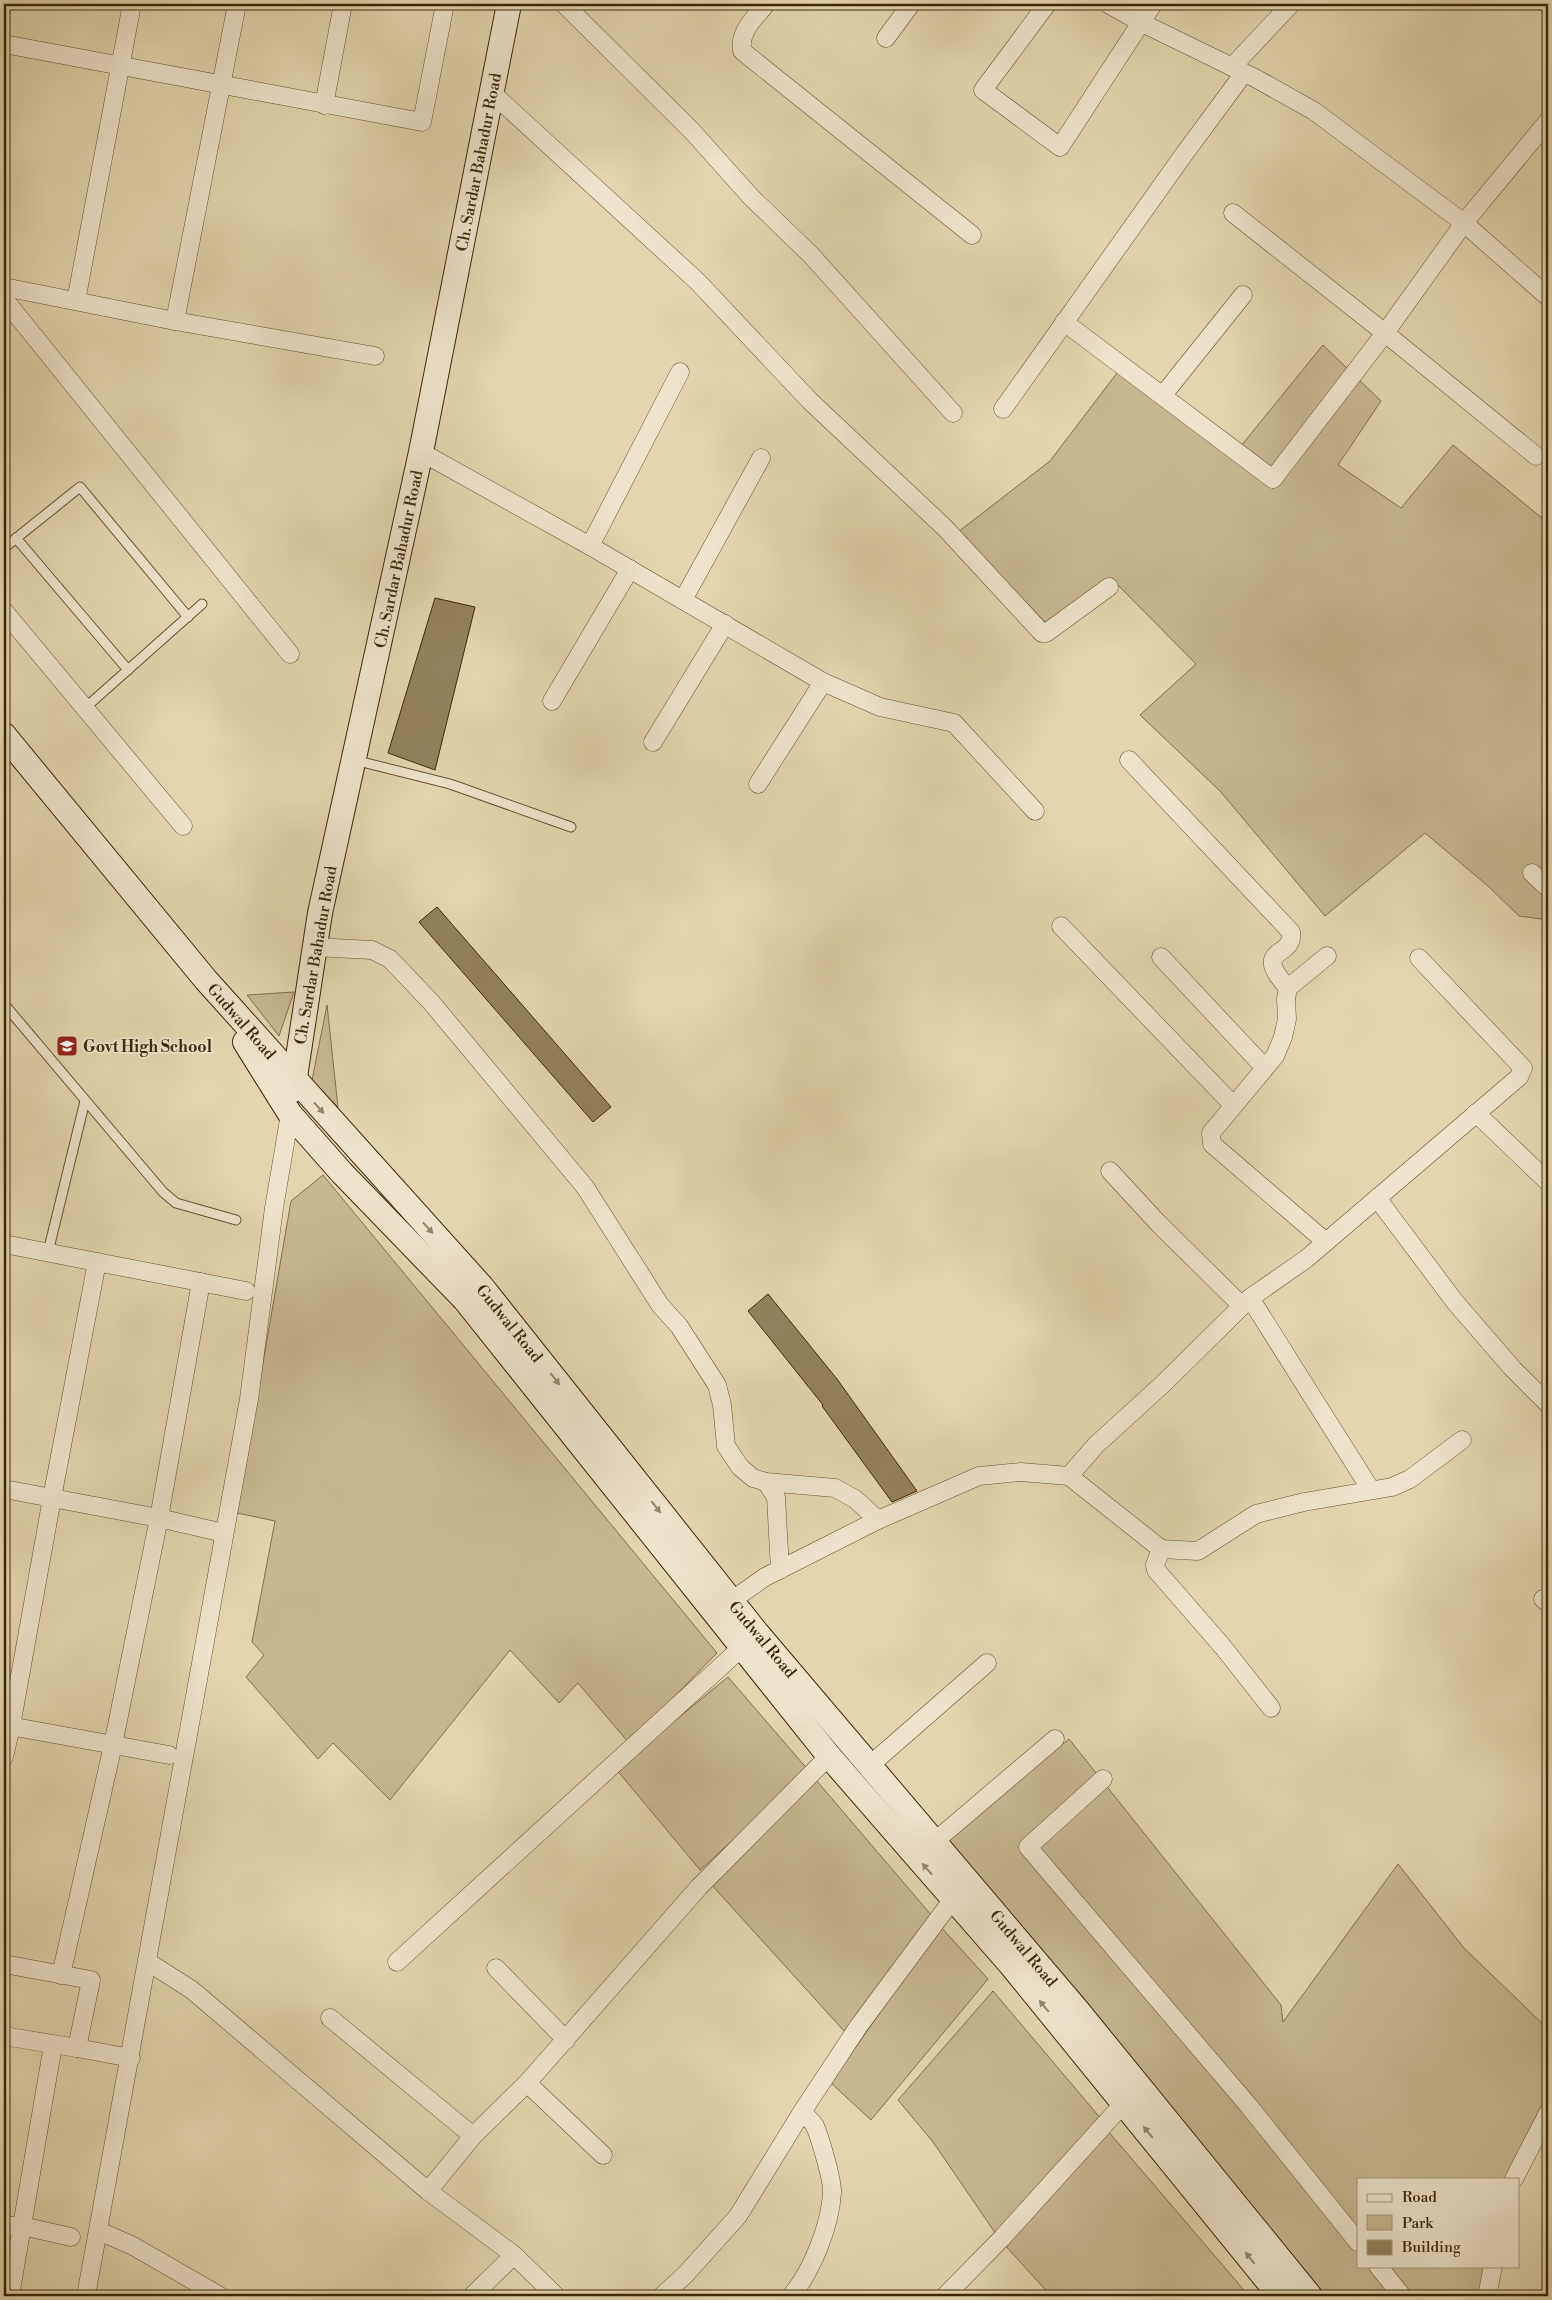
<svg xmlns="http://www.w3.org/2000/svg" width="1552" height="2300" font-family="'Libre Bodoni',serif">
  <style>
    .green { fill: #c7b892; stroke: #82704c }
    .building { fill: #93825e; stroke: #3d2707 }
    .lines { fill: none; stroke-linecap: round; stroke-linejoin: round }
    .lane-casing { stroke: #665331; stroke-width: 11 }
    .street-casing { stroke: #665331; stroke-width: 19 }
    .secondary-casing { stroke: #3d2707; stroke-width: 26 }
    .lane { stroke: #ede4cb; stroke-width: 9 }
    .street { stroke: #ede4cb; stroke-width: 18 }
    .secondary { stroke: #ede4cb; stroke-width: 24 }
    .oneway { fill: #958669 }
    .labels { text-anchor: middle; stroke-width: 4; stroke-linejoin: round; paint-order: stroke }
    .street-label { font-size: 16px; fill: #3d2707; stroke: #ede4cb }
    .poi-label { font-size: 16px; font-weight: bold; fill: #3d2707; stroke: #ede4cb; text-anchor: start }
  </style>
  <rect width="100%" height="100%" fill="#e3d6af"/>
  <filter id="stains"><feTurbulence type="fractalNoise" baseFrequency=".004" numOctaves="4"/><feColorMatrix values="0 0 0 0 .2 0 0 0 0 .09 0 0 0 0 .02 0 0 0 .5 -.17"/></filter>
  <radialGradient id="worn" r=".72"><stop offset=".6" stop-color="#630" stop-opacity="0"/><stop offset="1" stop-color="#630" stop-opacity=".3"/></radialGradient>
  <g class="green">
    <path d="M1323 345 1381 401 1338 465 1401 508 1453 445 1548 523V920L1519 916 1488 886 1425 833 1325 916 1220 791 1140 715 1196 664 1112 579 1045 622 958 532 1050 461 1120 369 1232 457Z"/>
    <path d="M294 992 279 1036 247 995Z"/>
    <path d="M327 1005 338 1107 312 1080Z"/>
    <path d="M323 1175 717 1653 629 1743 578 1683 559 1703 510 1650 390 1800 333 1743 318 1759 246 1677 264 1655 252 1642 275 1521 237 1513 291 1201Z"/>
    <path d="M728 1677 809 1771 700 1870 616 1769Z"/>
    <path d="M1069 1739 1281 2005 1283 2022 1398 1864 1464 1948 1548 2029V2110L1514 2179H1358V2266H1493L1487 2296H1323L948 1842 952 1833Z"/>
    <path d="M816 1780 932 1916 844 2031 710 1883Z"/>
    <path d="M940 1926 988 1979 871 2120 831 2083Z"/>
    <path d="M993 1991 1102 2120 998 2237 933 2142 898 2100Z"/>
    <path d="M1108 2131 1249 2296H1051L1003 2243Z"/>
  </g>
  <g class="building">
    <path d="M435 598 475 607 435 770 388 753Z"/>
    <path d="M437 907 611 1107 593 1122 419 922Z"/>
    <path d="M768 1294 837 1379 917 1491 892 1502 822 1406 823 1405 748 1311Z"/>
  </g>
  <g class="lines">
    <g class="lane-casing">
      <g id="lane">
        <path d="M16 538 128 670"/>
        <path d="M4 548 80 487 188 617"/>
        <path d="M85 708 202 604"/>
        <path d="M354 760 450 784 571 827"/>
        <path d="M4 1004 163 1192 176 1203 236 1220"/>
        <path d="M48 1252 85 1101"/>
      </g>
    </g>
    <g class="street-casing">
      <g id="street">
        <path d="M564 4 692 131 751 197 811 255 953 413"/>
        <path d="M766 4C754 19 739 31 742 51L972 235"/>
        <path d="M1047 4 983 90 1060 147 1153 4"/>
        <path d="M1108 4 1140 22 1255 78 1314 111 1464 223 1548 297"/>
        <path d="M886 38 911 4"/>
        <path d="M4 44 422 122 445 4"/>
        <path d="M1232 67 1291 4"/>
        <path d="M490 91 698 282 810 401 945 528 1042 633H1046L1109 587"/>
        <path d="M324 105 343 4"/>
        <path d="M1233 213 1385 333 1536 456"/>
        <path d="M4 287 175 321 375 356"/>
        <path d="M4 299 290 654"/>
        <path d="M76 301 132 4"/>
        <path d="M175 321 237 4"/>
        <path d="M1064 322 1273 479 1385 333 1464 223 1548 121"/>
        <path d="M1163 395 1243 295"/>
        <path d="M1003 409 1182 157 1244 73"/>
        <path d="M421 452 590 546 823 682 880 707 954 723 1035 811"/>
        <path d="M590 546 680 372"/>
        <path d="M683 600 761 458"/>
        <path d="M4 611 183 826"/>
        <path d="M552 701 630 569"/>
        <path d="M653 742 725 624"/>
        <path d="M1129 760 1291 932C1295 959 1250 946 1288 988"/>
        <path d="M758 784 823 682"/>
        <path d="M1532 873 1548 888"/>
        <path d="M1061 926 1233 1105"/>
        <path d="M314 947 372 950 390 959 431 1002 585 1187 660 1305 679 1326 717 1385 722 1405 726 1446 740 1467 753 1478 766 1482 835 1488 855 1499 878 1520"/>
        <path d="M1161 957 1264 1067"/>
        <path d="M1476 1113 1548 1182"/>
        <path d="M1110 1171 1158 1223 1242 1306"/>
        <path d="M1377 1198 1455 1302 1513 1369 1548 1404"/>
        <path d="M1326 1242 1212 1144 1211 1133 1275 1056 1283 1037 1287 1019 1286 999 1288 988 1327 956"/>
        <path d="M4 1244 246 1291"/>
        <path d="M1250 1298 1371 1490"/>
        <path d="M1069 1476 1161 1549 1155 1565 1156 1570 1223 1647 1271 1708"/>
        <path d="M766 1482 776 1497 780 1570"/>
        <path d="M4 1489 159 1518 215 1531"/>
        <path d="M1161 1549 1198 1551 1256 1514 1304 1502 1392 1487 1410 1479 1462 1440"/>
        <path d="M1543 1599 1548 1603"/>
        <path d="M731 1601 765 1577 878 1520 979 1476 1021 1472 1069 1476 1096 1445 1164 1383 1250 1298 1306 1259 1519 1077 1523 1068 1419 958"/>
        <path d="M4 1725 169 1755"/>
        <path d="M4 1757 11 1726 52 1498 97 1262"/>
        <path d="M869 1766 987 1663"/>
        <path d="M1103 1779 1028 1847 1248 2105 1358 2242"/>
        <path d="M934 1842 1055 1739"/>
        <path d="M148 1962 192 1990 428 2191 514 2255 556 2296"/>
        <path d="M397 1962 751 1639"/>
        <path d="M4 1964 91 1980 77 2048 4 2036"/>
        <path d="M496 1968 566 2040"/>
        <path d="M61 1975 113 1745 159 1518 201 1282"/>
        <path d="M330 2018 473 2136"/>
        <path d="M77 2048 131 2058"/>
        <path d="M603 2155 527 2083 699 1887 829 1756"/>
        <path d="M1514 2179 1548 2113"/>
        <path d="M428 2191 473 2136 527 2083"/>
        <path d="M4 2226H22L71 2237"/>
        <path d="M99 2231 133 2246 220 2296"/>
        <path d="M1378 2266 1402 2296"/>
        <path d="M10 2296 53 2045"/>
        <path d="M86 2296 249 1399 274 1208 290 1114"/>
        <path d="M472 2296 514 2255"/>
        <path d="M662 2296 685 2275 738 2216 802 2112 858 2027 953 1899"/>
        <path d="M791 2296C812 2271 830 2226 832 2193 833 2181 820 2138 815 2126 812 2121 806 2116 802 2112"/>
        <path d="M945 2296 1002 2238 1124 2103"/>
        <path d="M1487 2296 1493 2266"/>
      </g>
    </g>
    <g class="secondary-casing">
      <g id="secondary">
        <path d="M4 735 206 980 482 1287 757 1633 1078 2011 1310 2296"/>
        <path d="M245 1042 290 1114 342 1173 465 1300 829 1756 1011 1965 1280 2296"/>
        <path d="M293 1090 320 913 421 452 509 4"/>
      </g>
    </g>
    <use href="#lane" class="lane"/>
    <use href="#street" class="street"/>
    <use href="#secondary" class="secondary"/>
  </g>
  <defs><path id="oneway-solid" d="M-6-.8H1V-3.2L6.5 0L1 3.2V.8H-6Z" transform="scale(1.25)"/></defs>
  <g class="oneway">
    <use href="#oneway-solid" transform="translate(319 1108) rotate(48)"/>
    <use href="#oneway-solid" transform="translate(428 1228) rotate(48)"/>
    <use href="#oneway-solid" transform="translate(555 1379) rotate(52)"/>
    <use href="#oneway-solid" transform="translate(656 1507) rotate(52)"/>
    <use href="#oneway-solid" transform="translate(927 1869) rotate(-131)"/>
    <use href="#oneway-solid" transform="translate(1044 2006) rotate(-129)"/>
    <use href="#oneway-solid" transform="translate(1148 2132) rotate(-129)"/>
    <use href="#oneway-solid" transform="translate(1250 2258) rotate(-128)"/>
  </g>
  <defs>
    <g id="school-square" transform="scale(1.125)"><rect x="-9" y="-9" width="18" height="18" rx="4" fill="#8f2418" stroke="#ede4cb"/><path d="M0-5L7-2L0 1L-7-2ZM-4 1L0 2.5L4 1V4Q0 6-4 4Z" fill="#fff"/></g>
  </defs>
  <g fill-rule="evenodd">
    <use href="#school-square" x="67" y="1046"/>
  </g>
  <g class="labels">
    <g class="street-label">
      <text transform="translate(478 162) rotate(-79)" y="6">Ch. Sardar Bahadur Road</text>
      <text transform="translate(398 559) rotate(-78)" y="6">Ch. Sardar Bahadur Road</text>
      <text transform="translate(315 955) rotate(-80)" y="6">Ch. Sardar Bahadur Road</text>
      <text transform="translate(242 1021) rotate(49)" y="6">Gudwal Road</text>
      <text transform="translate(510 1323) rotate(51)" y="6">Gudwal Road</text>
      <text transform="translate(763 1639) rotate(50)" y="6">Gudwal Road</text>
      <text transform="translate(1024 1948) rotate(50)" y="6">Gudwal Road</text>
    </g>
    <g class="poi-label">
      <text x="83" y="1052">Govt High School</text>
    </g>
  </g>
  <rect width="1552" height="2300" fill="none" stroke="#e3d6af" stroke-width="20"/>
  <rect x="5" y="5" width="1542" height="2290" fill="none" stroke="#3d2707" stroke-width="2.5"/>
  <rect x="10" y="10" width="1532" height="2280" fill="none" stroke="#3d2707"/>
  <rect x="1357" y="2178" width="162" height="90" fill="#ede4cb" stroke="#a7987d"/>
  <rect x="1367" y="2194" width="25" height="8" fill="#ede4cb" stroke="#a7987d"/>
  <text x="1402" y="2202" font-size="15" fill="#3d2707">Road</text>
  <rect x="1367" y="2215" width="25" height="15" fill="#c7b892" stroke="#a7987d"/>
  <text x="1402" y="2228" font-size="15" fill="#3d2707">Park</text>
  <rect x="1367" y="2240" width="25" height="15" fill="#93825e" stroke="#a7987d"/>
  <text x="1402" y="2252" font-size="15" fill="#3d2707">Building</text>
  <rect width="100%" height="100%" filter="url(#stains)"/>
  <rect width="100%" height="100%" fill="url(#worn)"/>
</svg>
